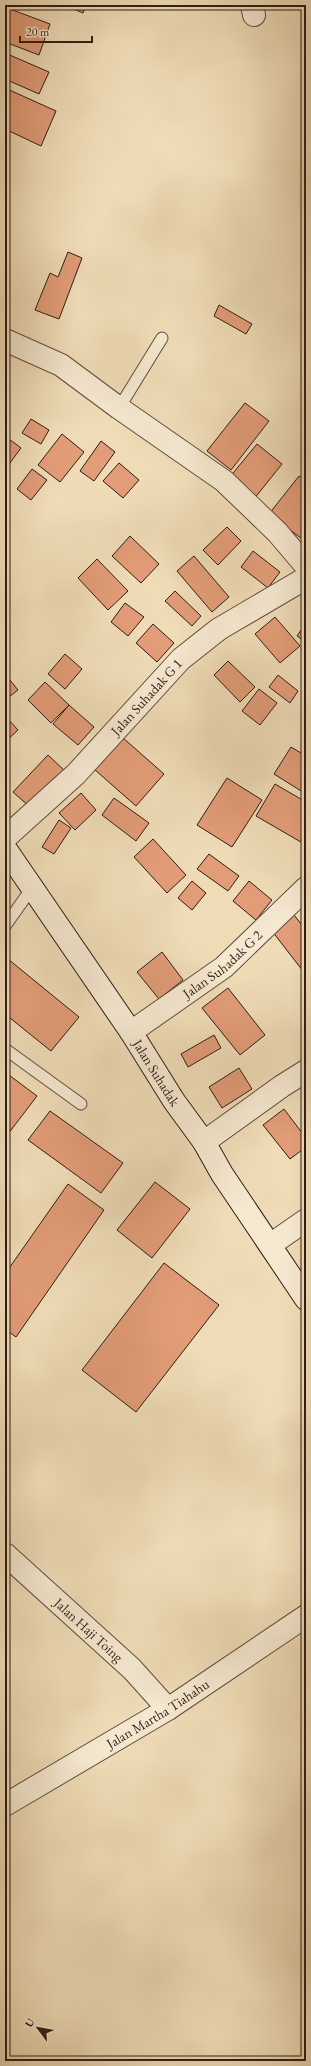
<svg xmlns="http://www.w3.org/2000/svg" width="311" height="2066" font-family="'EB Garamond',serif">
  <style>
    .building { fill: #e29c78; stroke: #2f1c15 }
    .lines { fill: none; stroke-linecap: round; stroke-linejoin: round }
    .lane-casing { stroke: #5f4c3e; stroke-width: 13 }
    .street-casing { stroke: #5f4c3e; stroke-width: 24 }
    .secondary-casing { stroke: #2f1c15; stroke-width: 24 }
    .lane { stroke: #f5e8d0; stroke-width: 11 }
    .street { stroke: #f5e8d0; stroke-width: 22 }
    .secondary { stroke: #f5e8d0; stroke-width: 22 }
    .labels { text-anchor: middle; stroke-width: 3; stroke-linejoin: round; paint-order: stroke }
    .street-label { font-size: 14px; fill: #2f1c15; stroke: #f5e8d0 }
  </style>
  <rect width="100%" height="100%" fill="#efdcb7"/>
  <filter id="stains"><feTurbulence type="fractalNoise" baseFrequency=".005" numOctaves="4"/><feColorMatrix values="0 0 0 0 .2 0 0 0 0 .09 0 0 0 0 .02 0 0 0 .5 -.17"/></filter>
  <radialGradient id="worn" r=".72"><stop offset=".6" stop-color="#630" stop-opacity="0"/><stop offset="1" stop-color="#630" stop-opacity=".3"/></radialGradient>
  <g class="building">
    <path d="M64 5H86L83 13Z"/>
    <path d="M10 9 50 24 39 55 5 42V22Z"/>
    <path d="M5 53 49 72 39 94 5 79Z"/>
    <path d="M5 88 56 111 41 146 5 129Z"/>
    <path d="M68 252 82 258 59 319 35 310 50 273 58 277Z"/>
    <path d="M219 305 252 324 246 334 214 316Z"/>
    <path d="M245 403 269 421 231 470 207 451Z"/>
    <path d="M31 419 49 430 41 444 22 433Z"/>
    <path d="M62 434 84 452 60 482 38 465Z"/>
    <path d="M5 436 21 448 7 467 5 466Z"/>
    <path d="M101 441 115 452 94 481 80 471Z"/>
    <path d="M257 444 282 464 254 499 229 478Z"/>
    <path d="M119 463 139 480 123 498 103 481Z"/>
    <path d="M32 469 47 480 31 500 17 489Z"/>
    <path d="M299 476 306 481V542L269 514Z"/>
    <path d="M227 527 241 541 218 565 203 550Z"/>
    <path d="M130 536 159 564 141 583 112 556Z"/>
    <path d="M253 551 280 572 268 588 241 567Z"/>
    <path d="M194 556 229 597 212 612 177 571Z"/>
    <path d="M97 559 128 591 108 610 78 578Z"/>
    <path d="M175 591 201 616 192 626 165 601Z"/>
    <path d="M125 603 144 617 128 636 111 622Z"/>
    <path d="M275 617 300 646 280 663 255 634Z"/>
    <path d="M306 623V642L297 636Z"/>
    <path d="M153 624 174 643 157 662 136 643Z"/>
    <path d="M65 654 82 669 65 689 48 674Z"/>
    <path d="M228 661 255 687 240 702 214 675Z"/>
    <path d="M5 674 18 690 5 700Z"/>
    <path d="M278 675 298 691 290 703 269 687Z"/>
    <path d="M45 682 69 705 51 723 28 700Z"/>
    <path d="M259 689 277 703 260 725 242 711Z"/>
    <path d="M69 705 94 727 78 745 53 724Z"/>
    <path d="M7 718 18 730 5 742V720Z"/>
    <path d="M122 737 164 774 136 806 94 769Z"/>
    <path d="M291 747 306 756V794L274 774Z"/>
    <path d="M48 755 66 772 32 809 13 792Z"/>
    <path d="M227 778 262 800 232 847 197 825Z"/>
    <path d="M275 784 306 802V845L256 816Z"/>
    <path d="M81 793 96 810 75 830 59 813Z"/>
    <path d="M114 798 149 823 136 841 102 815Z"/>
    <path d="M59 820 71 828 54 854 42 847Z"/>
    <path d="M153 839 186 875 167 893 134 857Z"/>
    <path d="M209 854 239 876 228 891 197 869Z"/>
    <path d="M192 881 206 893 192 910 178 898Z"/>
    <path d="M249 881 272 900 256 920 233 901Z"/>
    <path d="M294 915 306 930V975L272 931Z"/>
    <path d="M162 952 183 980 159 999 137 972Z"/>
    <path d="M8 959 79 1017 51 1051 5 1014V963Z"/>
    <path d="M228 988 265 1035 240 1055 202 1008Z"/>
    <path d="M214 1035 221 1048 188 1067 181 1054Z"/>
    <path d="M239 1068 252 1089 222 1108 209 1087Z"/>
    <path d="M5 1072 37 1096 5 1138Z"/>
    <path d="M284 1109 306 1138V1147L290 1159 263 1125Z"/>
    <path d="M50 1111 123 1163 101 1193 28 1140Z"/>
    <path d="M155 1182 190 1209 152 1258 117 1230Z"/>
    <path d="M68 1184 104 1210 16 1337 5 1329V1274Z"/>
    <path d="M164 1263 219 1305 136 1412 82 1370Z"/>
  </g>
  <g class="lines">
    <g class="lane-casing">
      <g id="lane">
        <path d="M119 408 162 338"/>
        <path d="M5 926 32 888"/>
        <path d="M5 1049 81 1104"/>
      </g>
    </g>
    <g class="street-casing">
      <g id="street">
        <path d="M252 5 254 15"/>
        <path d="M5 340 61 365 119 408 224 481 277 532 306 566"/>
        <path id="s1" d="M5 838 76 774 181 659 219 629 306 578"/>
        <path id="s2" d="M131 1032 224 967 306 888"/>
        <path d="M204 1142 282 1086 306 1071"/>
        <path d="M270 1245 306 1220"/>
        <path id="s3" d="M5 1554 132 1669 168 1709"/>
        <path id="s4" d="M5 1805 168 1709 306 1616"/>
      </g>
    </g>
    <g class="secondary-casing">
      <g id="secondary">
        <path id="s5" d="M5 848 131 1032 174 1101 204 1142 222 1174 306 1299"/>
      </g>
    </g>
    <use href="#lane" class="lane"/>
    <use href="#street" class="street"/>
    <use href="#secondary" class="secondary"/>
  </g>
  <g class="labels">
    <g class="street-label">
      <text dy="5" stroke="none"><textPath href="#s1" startOffset="200">Jalan Suhadak G 1</textPath></text>
      <text dy="5" stroke="none"><textPath href="#s2" startOffset="114">Jalan Suhadak G 2</textPath></text>
      <text dy="5" stroke="none"><textPath href="#s5" startOffset="271">Jalan Suhadak</textPath></text>
      <text dy="5" stroke="none"><textPath href="#s3" startOffset="113">Jalan Haji Toing</textPath></text>
      <text dy="5" stroke="none"><textPath href="#s4" startOffset="178">Jalan Martha Tiahahu</textPath></text>
    </g>
  </g>
  <rect width="311" height="2066" fill="none" stroke="#efdcb7" stroke-width="20"/>
  <rect x="6" y="6" width="299" height="2054" fill="none" stroke="#2f1c15" stroke-width="2"/>
  <rect x="10" y="10" width="291" height="2046" fill="none" stroke="#2f1c15"/>
  <g transform="translate(38 2028) rotate(302)" stroke="#f5e8d0" stroke-width="3" paint-order="stroke">
  <path d="M0-3L7 15L0 10L-7 15Z" fill="#2f1c15"/>
  <text y="-6" font-size="11" font-weight="bold" text-anchor="middle" fill="#2f1c15">U</text>
  </g>
  <path d="M20 36v6h72v-6" fill="none" stroke="#2f1c15" stroke-width="2"/>
  <text x="26" y="36" font-size="12" fill="#2f1c15" stroke="#f5e8d0" stroke-width="3" paint-order="stroke">20 m</text>
  <rect width="100%" height="100%" filter="url(#stains)"/>
  <rect width="100%" height="100%" fill="url(#worn)"/>
</svg>
